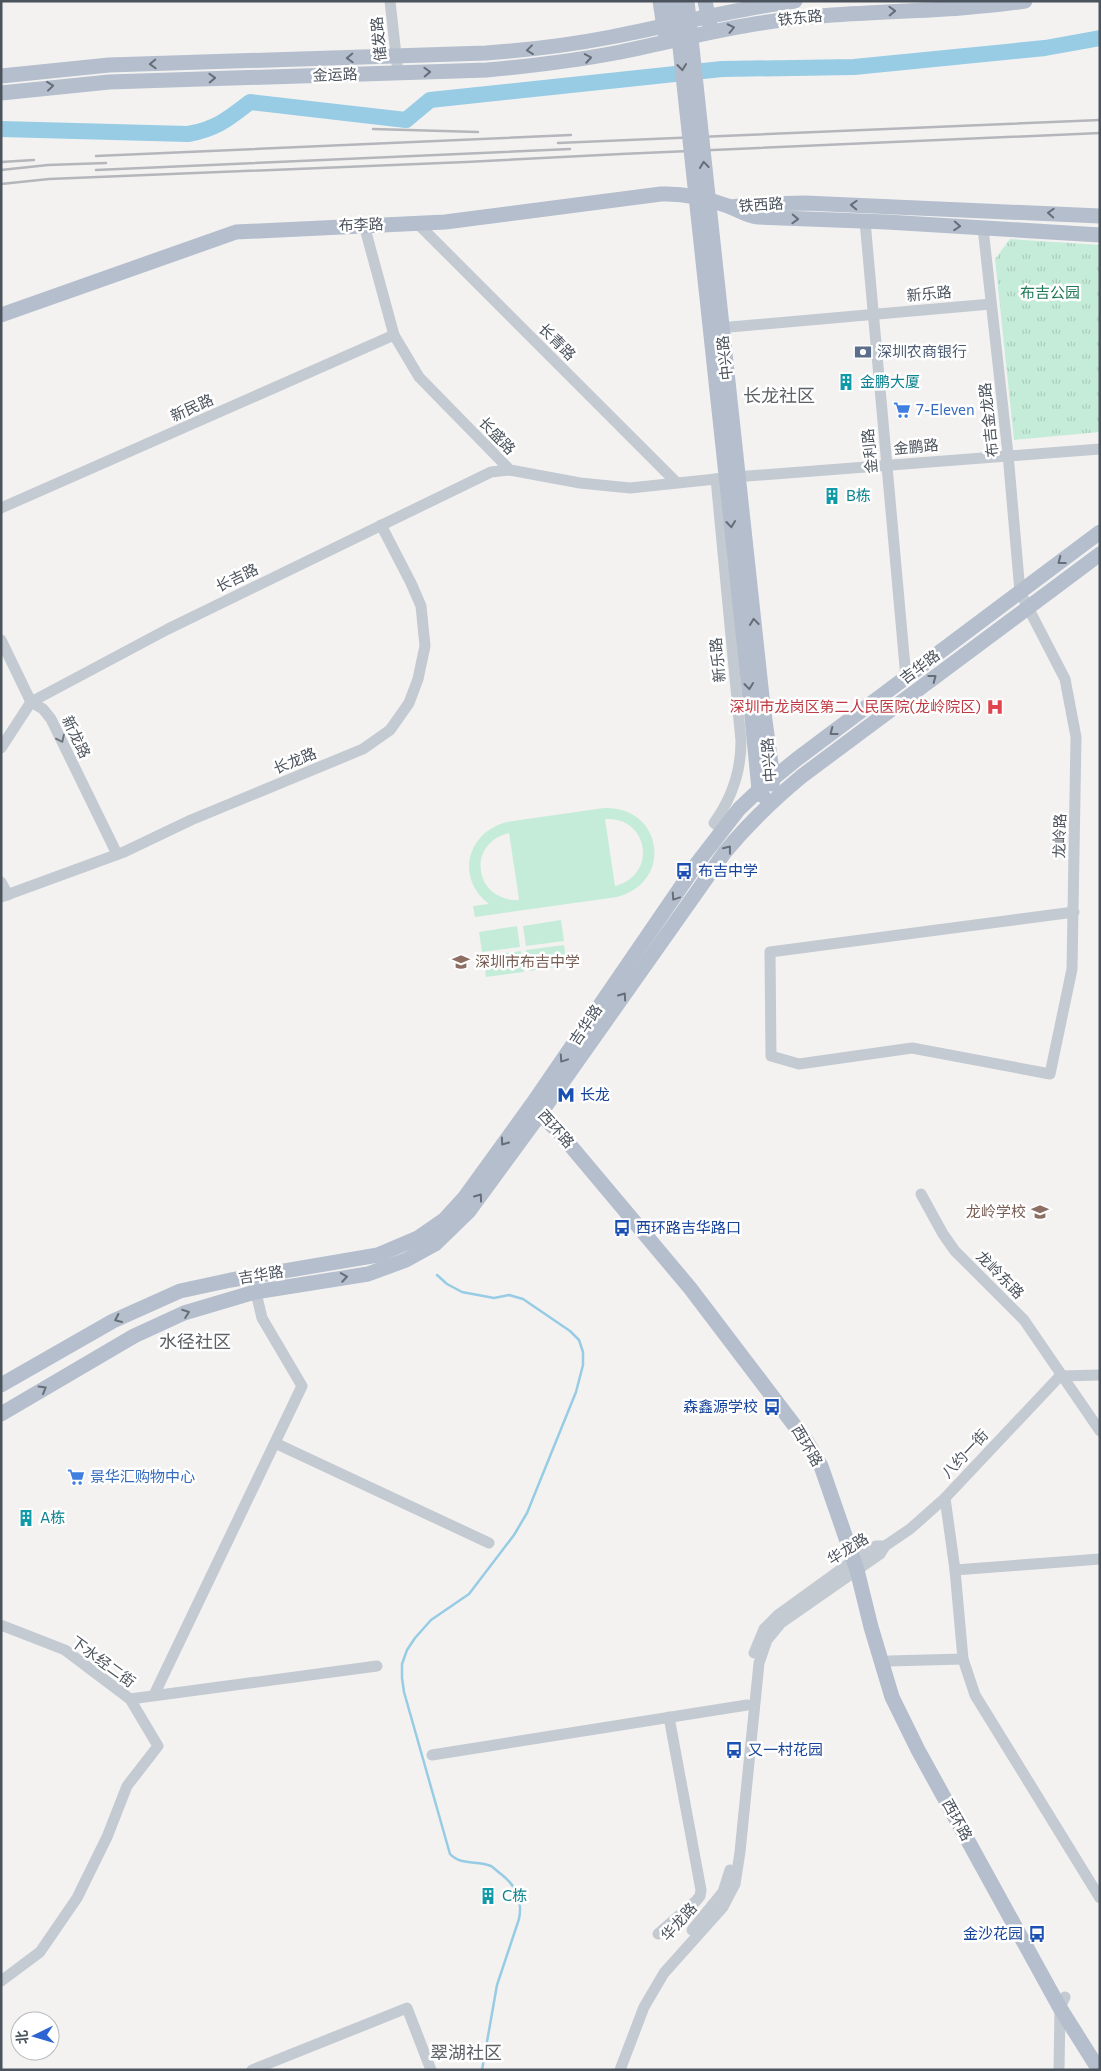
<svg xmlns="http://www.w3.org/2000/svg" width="1101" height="2071" font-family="Commissioner,'Noto Sans SC',sans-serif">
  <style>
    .park { fill: url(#park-tufts) }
    .pitch { fill: #c5ecd8; fill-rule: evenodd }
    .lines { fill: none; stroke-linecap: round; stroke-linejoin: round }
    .stream { stroke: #97cce4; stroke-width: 2.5 }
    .river { stroke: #97cce4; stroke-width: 16 }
    .minor { stroke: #c4cad1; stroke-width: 11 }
    .major { stroke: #b4becd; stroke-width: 15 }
    .rail { stroke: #b4b6bb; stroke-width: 2.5 }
    .major-bridge { stroke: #b4becd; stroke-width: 15 }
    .oneway { stroke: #656e79 }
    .oneway2 { stroke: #6f7780 }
    .labels { text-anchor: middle; stroke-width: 5; stroke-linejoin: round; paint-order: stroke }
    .street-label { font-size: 15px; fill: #4b535d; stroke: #fff }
    .park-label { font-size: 15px; fill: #217856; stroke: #fff }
    .service-label { font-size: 15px; fill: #4e5e75; stroke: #fff; text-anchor: start }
    .culture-label { font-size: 15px; fill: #0d838f; stroke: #fff; text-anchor: start }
    .shop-label { font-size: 15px; fill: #366cbe; stroke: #fff; text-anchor: start }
    .health-label { font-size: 15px; fill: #be3a42; stroke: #fff; text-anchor: end }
    .transit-label { font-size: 15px; fill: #164399; stroke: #fff; text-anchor: start }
    .education-label { font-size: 15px; fill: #785e54; stroke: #fff; text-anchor: start }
    .quarter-label { font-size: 18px; fill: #5e6165; stroke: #fff }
  </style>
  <defs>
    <pattern id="park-tufts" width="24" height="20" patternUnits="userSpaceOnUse" patternTransform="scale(1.25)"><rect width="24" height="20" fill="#c5ecd8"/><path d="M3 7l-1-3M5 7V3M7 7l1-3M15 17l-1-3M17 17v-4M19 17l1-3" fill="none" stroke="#abccbc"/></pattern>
  </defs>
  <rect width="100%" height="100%" fill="#f3f2f1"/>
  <path class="park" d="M1010 239 1100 245V432L1014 440 995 259Z"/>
  <g class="pitch">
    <path d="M604 808C663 806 674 882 617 897L475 917 473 906 489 904C455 878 467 832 507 822ZM605 819C649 816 658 875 615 886ZM509 833 519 899 518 900C474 901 466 843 509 833Z"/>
    <path d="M561 920 564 941 526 946 523 926Z"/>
    <path d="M517 926 520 947 482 952 479 932Z"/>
    <path d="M564 945 567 965 529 971 526 950Z"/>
    <path d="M521 951 524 972 486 977 483 956Z"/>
  </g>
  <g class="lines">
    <path class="stream" d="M437 1275 447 1284 462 1292 494 1298 509 1295 523 1299 570 1331 579 1340 583 1352V1365L576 1392 527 1513 514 1535 469 1594 431 1620 415 1638 407 1650 402 1664V1678L404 1692 450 1854C461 1866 478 1860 491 1866 494 1868 498 1872 501 1874 516 1886 523 1899 519 1919L497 1985 482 2070"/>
    <path class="river" d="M1 129 188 134C216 129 228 119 250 102L406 120 430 100 722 69 854 67 1045 48 1100 38"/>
    <g class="minor">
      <path d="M390 1 398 73"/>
      <path d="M865 221 906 678"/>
      <path d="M417 223 676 482"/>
      <path d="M364 225 394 335 419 377 510 470 580 483 630 488 735 477 1100 449"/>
      <path d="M983 228 1008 454 1020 592 1065 679 1076 737 1072 969 1050 1074 912 1048 799 1064 771 1056 770 952 1074 912"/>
      <path d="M719 328 991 304"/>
      <path d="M716 479 741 741C741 771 732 798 714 823L723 830"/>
      <path d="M1 508 394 335"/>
      <path d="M1 640 31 702 43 709 51 719 117 854"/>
      <path d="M1 748 31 702 168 629 491 472 510 470"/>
      <path d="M1 882 8 895"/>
      <path d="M1 897 124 852 191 820 363 749 390 730 409 703 418 679 425 646 421 606 411 583 381 525"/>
      <path d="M921 1194 943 1234 955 1251 1024 1320 1100 1431"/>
      <path d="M1060 1376 1100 1375"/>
      <path d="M275 1443 489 1543"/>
      <path d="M945 1498 955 1570 963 1659 975 1695 1100 1898"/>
      <path d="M955 1570 1100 1559"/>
      <path d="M1 1625 65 1650 130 1699 158 1746 127 1786 107 1837 77 1898 40 1952 1 1981"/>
      <path d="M754 1653 764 1629 778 1615 854 1560 876 1546H885"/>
      <path d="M889 1661 963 1659"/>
      <path d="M154 1695 302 1386 262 1318 252 1276"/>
      <path d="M130 1699 377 1666"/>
      <path d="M432 1755 747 1705"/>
      <path d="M692 1930 723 1892 730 1870"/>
      <path d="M658 1934 696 1901 700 1896 701 1890 669 1717"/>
      <path d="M252 2070 407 2008 431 2070"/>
      <path d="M620 2070 644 2007 664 1973 723 1907 735 1884 740 1852 759 1663 767 1640 781 1623 880 1554 885 1546 910 1529 945 1498 1060 1376"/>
      <path d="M1059 2070 1060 2008 1065 1997"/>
    </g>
    <g class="major">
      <path d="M660 1 665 34"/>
      <path d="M705 1 710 26"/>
      <path d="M1 76 109 65 486 53C528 50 570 45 611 37 673 25 733 9 795 1"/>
      <path d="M1 93 109 82 487 70C530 66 573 61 615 53 666 43 716 29 768 22 853 9 940 14 1025 1"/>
      <path d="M731 207 756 204 805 203 1100 216"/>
      <path d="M1 315 236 232 445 222 661 194C685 193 706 198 728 206 739 210 746 216 758 217L887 222 1100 235"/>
      <path d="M763 706 773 778 772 784"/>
      <path d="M751 707 759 790 763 796"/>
      <path d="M535 1106 540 1114 559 1132 690 1288 807 1442 821 1466 857 1570 871 1627 892 1697 918 1750 1060 2008 1099 2070"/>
      <path d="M1 1385 113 1321 180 1291 231 1280 378 1255 418 1238 444 1220 465 1197 533 1103 698 862 739 809 759 790 797 759 1100 532"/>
      <path d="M1 1414 134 1336 184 1313 255 1292 368 1274 406 1260 435 1244 469 1211 540 1114 725 852C749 823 773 800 802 776L1100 554"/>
    </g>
    <g class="rail">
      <path d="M373 129 478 132"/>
      <path d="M558 143 1100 120"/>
      <path d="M96 156 571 135"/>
      <path d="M1 162 34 160"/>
      <path d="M1 170 48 165 106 163"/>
      <path d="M96 170 570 149"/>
      <path d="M1 184 49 179 466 162 621 154 1100 133"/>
    </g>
    <g class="major-bridge">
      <path d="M675 1 751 707"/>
      <path d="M687 1 763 706"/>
    </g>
  </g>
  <defs><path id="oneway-chevron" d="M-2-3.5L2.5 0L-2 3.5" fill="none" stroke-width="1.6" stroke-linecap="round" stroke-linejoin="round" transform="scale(1.25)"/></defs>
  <g class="oneway">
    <use href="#oneway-chevron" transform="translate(892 11) rotate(-2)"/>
    <use href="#oneway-chevron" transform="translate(731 28) rotate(-12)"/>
    <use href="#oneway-chevron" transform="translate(530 50) rotate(173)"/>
    <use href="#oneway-chevron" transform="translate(350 58) rotate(178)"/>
    <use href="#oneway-chevron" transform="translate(588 58) rotate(-10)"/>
    <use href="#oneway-chevron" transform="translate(153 64) rotate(178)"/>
    <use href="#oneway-chevron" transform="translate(682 67) rotate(84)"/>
    <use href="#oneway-chevron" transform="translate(427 72) rotate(-2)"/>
    <use href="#oneway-chevron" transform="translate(212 78) rotate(-2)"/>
    <use href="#oneway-chevron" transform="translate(50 86) rotate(-6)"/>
    <use href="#oneway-chevron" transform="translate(704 165) rotate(-96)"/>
    <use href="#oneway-chevron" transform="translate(854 205) rotate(-178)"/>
    <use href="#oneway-chevron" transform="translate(1051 213) rotate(-177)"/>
    <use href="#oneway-chevron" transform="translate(795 219) rotate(2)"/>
    <use href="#oneway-chevron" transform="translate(957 226) rotate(4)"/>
    <use href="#oneway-chevron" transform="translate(731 524) rotate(84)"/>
    <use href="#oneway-chevron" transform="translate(1061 561) rotate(143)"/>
    <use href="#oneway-chevron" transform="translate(754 622) rotate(-96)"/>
    <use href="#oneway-chevron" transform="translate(933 678) rotate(-37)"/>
    <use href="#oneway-chevron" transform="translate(749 686) rotate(84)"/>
    <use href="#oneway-chevron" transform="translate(833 732) rotate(143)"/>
    <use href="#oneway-chevron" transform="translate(728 849) rotate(-52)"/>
    <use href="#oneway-chevron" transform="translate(675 897) rotate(124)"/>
    <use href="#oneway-chevron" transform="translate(623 996) rotate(-55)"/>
    <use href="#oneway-chevron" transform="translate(563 1059) rotate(124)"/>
    <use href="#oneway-chevron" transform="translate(504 1142) rotate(126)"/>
    <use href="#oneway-chevron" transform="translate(479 1197) rotate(-54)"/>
    <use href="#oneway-chevron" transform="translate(344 1277) rotate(-9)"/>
    <use href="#oneway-chevron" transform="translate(186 1313) rotate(-20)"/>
    <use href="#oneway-chevron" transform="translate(118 1319) rotate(155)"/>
    <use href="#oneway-chevron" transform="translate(43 1389) rotate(-30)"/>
  </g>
  <use class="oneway2" href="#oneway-chevron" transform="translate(61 739) rotate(64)"/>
  <defs>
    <g id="bank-bare" transform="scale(1.35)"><path d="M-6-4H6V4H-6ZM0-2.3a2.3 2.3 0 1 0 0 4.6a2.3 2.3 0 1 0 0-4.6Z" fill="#5c6f8a" stroke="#fff" stroke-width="2.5" paint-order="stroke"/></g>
    <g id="building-bare" transform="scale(1.35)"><path d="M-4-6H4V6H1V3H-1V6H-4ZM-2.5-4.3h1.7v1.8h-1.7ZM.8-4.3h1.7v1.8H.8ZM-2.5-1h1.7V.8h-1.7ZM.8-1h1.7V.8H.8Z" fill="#0f9aa8" stroke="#fff" stroke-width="2.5" paint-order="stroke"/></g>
    <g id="supermarket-bare" transform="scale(1.35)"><path d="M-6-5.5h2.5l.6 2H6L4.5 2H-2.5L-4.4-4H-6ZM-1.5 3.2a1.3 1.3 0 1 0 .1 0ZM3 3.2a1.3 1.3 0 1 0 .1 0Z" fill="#3f7fe0" stroke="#fff" stroke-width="2.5" paint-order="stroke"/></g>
    <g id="hospital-bare" transform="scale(1.35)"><path d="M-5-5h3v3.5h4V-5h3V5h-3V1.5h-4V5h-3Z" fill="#e0444e" stroke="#fff" stroke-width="2.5" paint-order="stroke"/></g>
    <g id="bus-bare" transform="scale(1.35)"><path d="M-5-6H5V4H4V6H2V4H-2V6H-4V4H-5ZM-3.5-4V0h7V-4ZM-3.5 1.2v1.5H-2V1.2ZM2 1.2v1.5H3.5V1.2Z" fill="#1a4fb4" stroke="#fff" stroke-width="2.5" paint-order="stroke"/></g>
    <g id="school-bare" transform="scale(1.35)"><path d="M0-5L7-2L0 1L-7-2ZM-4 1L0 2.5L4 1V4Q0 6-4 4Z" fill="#8d6e63" stroke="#fff" stroke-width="2.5" paint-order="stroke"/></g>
    <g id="metro-bare" transform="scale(1.35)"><path d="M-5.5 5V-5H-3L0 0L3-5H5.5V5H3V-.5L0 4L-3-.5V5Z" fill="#1a4fb4" stroke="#fff" stroke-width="2.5" paint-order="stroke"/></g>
  </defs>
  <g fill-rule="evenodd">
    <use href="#bank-bare" x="863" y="352"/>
    <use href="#building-bare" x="846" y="382"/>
    <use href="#supermarket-bare" x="902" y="410"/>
    <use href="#building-bare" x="832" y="496"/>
    <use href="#hospital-bare" x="995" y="707"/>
    <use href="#bus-bare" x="684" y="871"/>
    <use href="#school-bare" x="461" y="962"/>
    <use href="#metro-bare" x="566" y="1095"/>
    <use href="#school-bare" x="1040" y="1212"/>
    <use href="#bus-bare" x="622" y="1228"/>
    <use href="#bus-bare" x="772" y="1407"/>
    <use href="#supermarket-bare" x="76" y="1477"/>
    <use href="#building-bare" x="26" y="1518"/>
    <use href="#bus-bare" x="734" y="1750"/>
    <use href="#building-bare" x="488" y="1896"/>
    <use href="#bus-bare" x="1037" y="1934"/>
  </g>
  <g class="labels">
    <g class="street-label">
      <text transform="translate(800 18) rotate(-6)" y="5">铁东路</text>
      <text transform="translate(379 39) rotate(-96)" y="5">储发路</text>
      <text transform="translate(335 75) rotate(-2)" y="5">金运路</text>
      <text transform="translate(761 205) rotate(-4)" y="5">铁西路</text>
      <text transform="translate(361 225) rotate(-2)" y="5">布李路</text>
      <text transform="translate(929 294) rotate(-5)" y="5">新乐路</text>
      <text transform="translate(557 342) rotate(45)" y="5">长青路</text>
      <text transform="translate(725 358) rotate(-96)" y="5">中兴路</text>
      <text transform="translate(192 408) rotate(-24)" y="5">新民路</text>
      <text transform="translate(989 420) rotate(-96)" y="5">布吉金龙路</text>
      <text transform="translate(497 436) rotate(46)" y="5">长盛路</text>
      <text transform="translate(916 447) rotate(-5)" y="5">金鹏路</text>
      <text transform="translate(870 451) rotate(-95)" y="5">金利路</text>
      <text transform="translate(237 578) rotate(-26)" y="5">长吉路</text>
      <text transform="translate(718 660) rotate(-95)" y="5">新乐路</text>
      <text transform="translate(920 667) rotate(-37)" y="5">吉华路</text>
      <text transform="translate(76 737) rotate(64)" y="5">新龙路</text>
      <text transform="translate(769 760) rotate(-94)" y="5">中兴路</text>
      <text transform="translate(295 761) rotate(-22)" y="5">长龙路</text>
      <text transform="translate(1060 836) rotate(-89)" y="5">龙岭路</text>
      <text transform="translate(586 1025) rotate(-56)" y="5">吉华路</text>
      <text transform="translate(556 1129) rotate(48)" y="5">西环路</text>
      <text transform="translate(261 1275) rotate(-9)" y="5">吉华路</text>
      <text transform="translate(1000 1275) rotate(45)" y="5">龙岭东路</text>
      <text transform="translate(807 1446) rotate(59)" y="5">西环路</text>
      <text transform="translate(965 1454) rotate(-47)" y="5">八约一街</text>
      <text transform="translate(848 1549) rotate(-32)" y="5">华龙路</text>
      <text transform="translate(103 1662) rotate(36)" y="5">下水经二街</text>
      <text transform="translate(957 1820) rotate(61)" y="5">西环路</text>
      <text transform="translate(679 1922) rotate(-48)" y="5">华龙路</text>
    </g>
    <g class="park-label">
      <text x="1050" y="298">布吉公园</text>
    </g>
    <g class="service-label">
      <text x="877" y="357">深圳农商银行</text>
    </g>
    <g class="culture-label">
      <text x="860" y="387">金鹏大厦</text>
      <text x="846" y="501">B栋</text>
      <text x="40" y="1523">A栋</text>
      <text x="502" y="1901">C栋</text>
    </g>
    <g class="shop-label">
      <text x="916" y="415">7-Eleven</text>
      <text x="90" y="1482">景华汇购物中心</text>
    </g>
    <g class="health-label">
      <text x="981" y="712">深圳市龙岗区第二人民医院(龙岭院区)</text>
    </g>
    <g class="transit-label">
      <text x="698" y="876">布吉中学</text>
      <text x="580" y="1100">长龙</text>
      <text x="636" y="1233">西环路吉华路口</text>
      <text x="758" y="1412" text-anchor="end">森鑫源学校</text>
      <text x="748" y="1755">又一村花园</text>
      <text x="1023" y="1939" text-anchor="end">金沙花园</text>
    </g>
    <g class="education-label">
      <text x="475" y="967">深圳市布吉中学</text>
      <text x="1026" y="1217" text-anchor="end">龙岭学校</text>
    </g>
    <g class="quarter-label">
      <text x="779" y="402">长龙社区</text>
      <text x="195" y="1348">水径社区</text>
      <text x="466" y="2059">翠湖社区</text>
    </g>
  </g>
  <rect width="1101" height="2071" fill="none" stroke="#4b535d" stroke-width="5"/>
  <g transform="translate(35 2036) rotate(265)"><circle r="24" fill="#ffffff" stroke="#b7babe"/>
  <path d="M0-4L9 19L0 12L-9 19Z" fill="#2c64d2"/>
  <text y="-8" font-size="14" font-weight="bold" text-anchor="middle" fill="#4b535d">北</text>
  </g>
</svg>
